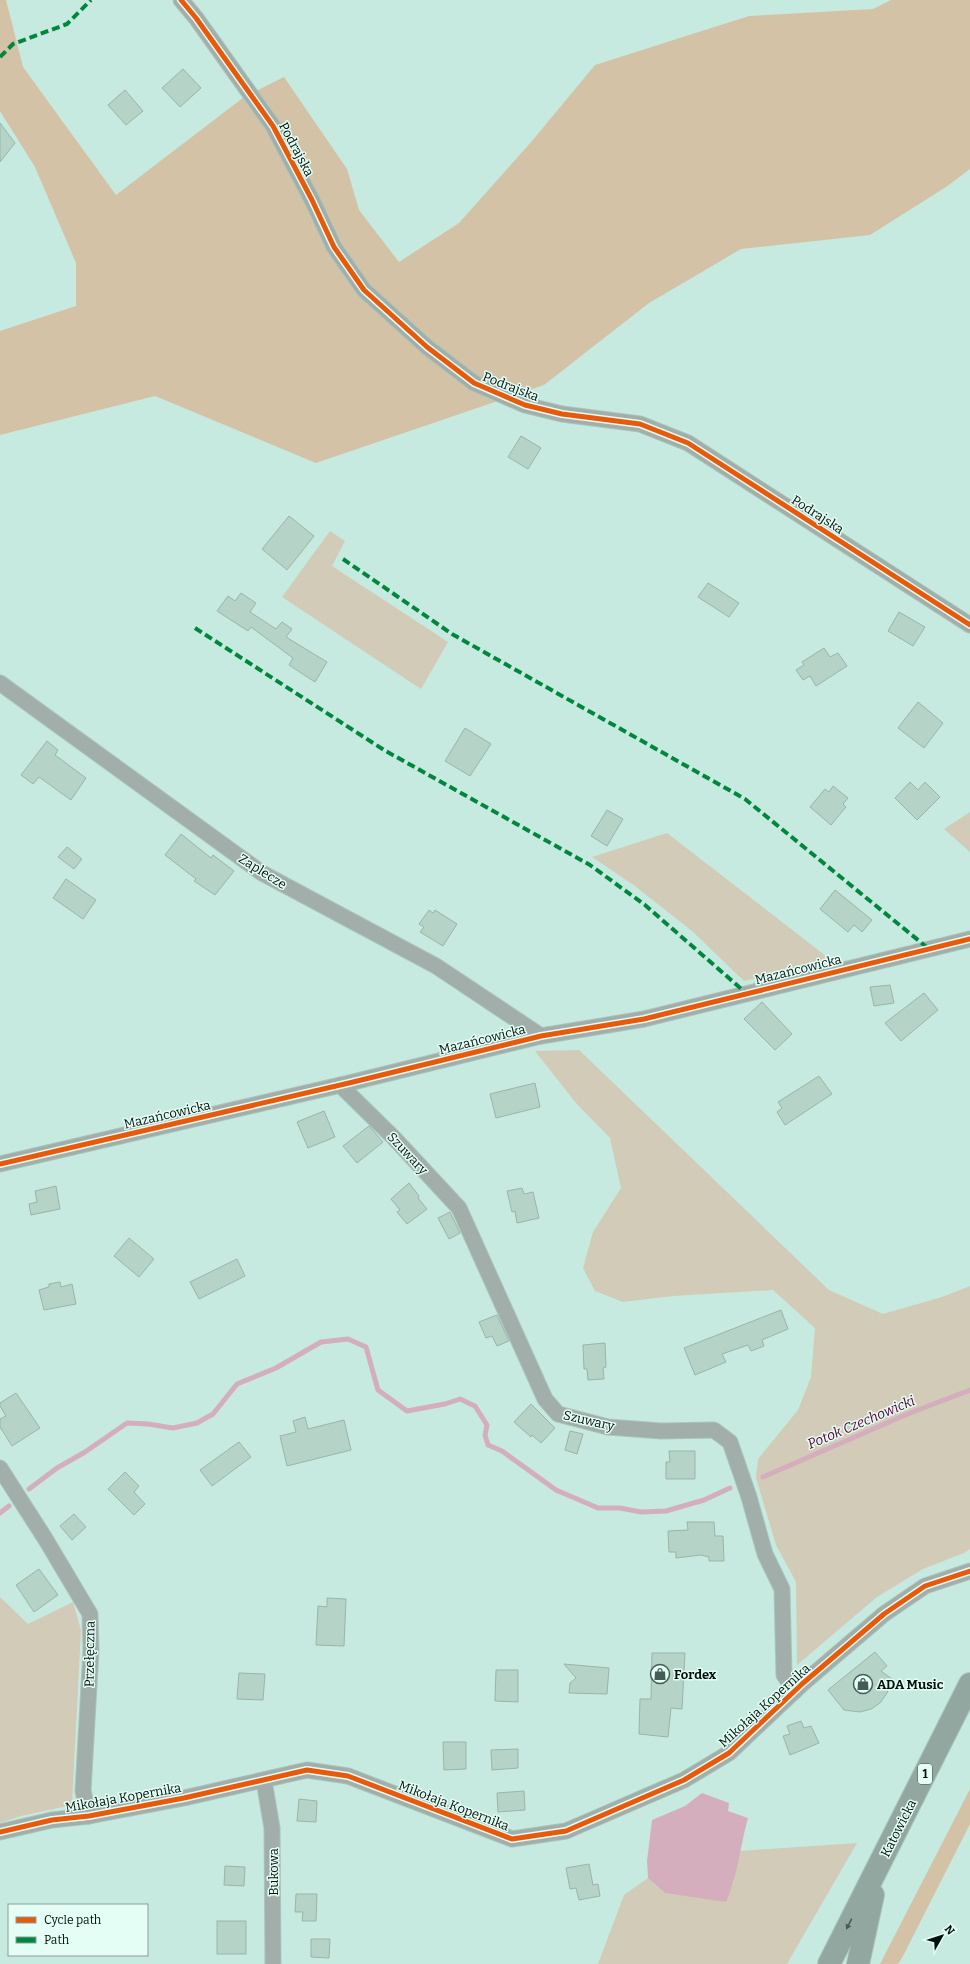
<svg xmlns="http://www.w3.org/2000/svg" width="970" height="1964" font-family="Bitter,serif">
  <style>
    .green { fill: #d2cbb7 }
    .forest { fill: #d3c2a6 }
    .water { fill: #d5aebe }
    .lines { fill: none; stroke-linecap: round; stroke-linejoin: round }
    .stream { stroke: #d5aebe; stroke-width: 5 }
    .building { fill: #b6d3c7; stroke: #9ab4a9 }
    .street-casing { stroke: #a9c5bc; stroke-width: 17 }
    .primary-casing { stroke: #a9c5bc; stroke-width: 24 }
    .street { stroke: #a1aeaa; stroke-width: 15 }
    .primary { stroke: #93a7a1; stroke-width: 22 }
    .quiet { stroke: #00873e; stroke-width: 4; stroke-dasharray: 8 4; stroke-linecap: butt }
    .cycleway-casing { stroke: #e4fdf5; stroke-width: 8 }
    .cycleway { stroke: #e8590c; stroke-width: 5 }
    .oneway { fill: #4a5c56 }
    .labels { text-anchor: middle; stroke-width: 3; stroke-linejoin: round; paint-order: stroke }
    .shield { fill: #e4fdf5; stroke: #445751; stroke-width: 1 }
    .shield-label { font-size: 12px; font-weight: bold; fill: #00100b }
    .street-label { font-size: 13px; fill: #00100b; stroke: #e4fdf5 }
    .poi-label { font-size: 13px; font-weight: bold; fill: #00100b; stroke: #e4fdf5; text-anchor: start }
    .water-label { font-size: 14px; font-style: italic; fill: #590332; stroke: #e4fdf5 }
  </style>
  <rect width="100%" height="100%" fill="#c6eae0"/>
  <g class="green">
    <path d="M330 531 345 541 332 566 448 642 421 689 282 597Z"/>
    <path d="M970 812V852L944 829Z"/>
    <path d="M667 833 831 960 744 981 692 931 635 886 592 857Z"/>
    <path d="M579 1050 829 1290 883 1314 942 1297 970 1286V1549L964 1553 923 1569 877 1597 797 1665 796 1582 776 1545 756 1478 758 1459 798 1410 811 1377 815 1328 773 1290 673 1296 623 1302 595 1291 583 1268 593 1232 621 1188 610 1138 576 1103 535 1051Z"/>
    <path d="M0 1597 28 1624 73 1602 81 1630 72 1805 21 1816 0 1823Z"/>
    <path d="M857 1843 787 1964H598L624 1895 648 1878 665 1893 733 1885 739 1851Z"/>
  </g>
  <g class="forest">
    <path d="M0 0H6L23 67 116 195 244 97 284 77 347 169 359 210 399 262 459 223 532 141 595 65 749 16 873 9 891 0H970V169L946 187 870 235 741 249 649 303 544 385 316 463 155 396 0 435V331L76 306V263L35 167 0 111Z"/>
    <path d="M970 1789V1824L902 1958 898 1964H880Z"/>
  </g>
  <path class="water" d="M702 1793 729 1803 728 1811 748 1818C740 1846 738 1875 726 1902L665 1893 648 1878 647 1861 652 1820 685 1806Z"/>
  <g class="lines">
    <g class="stream">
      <path d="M763 1477 910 1413 970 1390"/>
      <path d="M29 1489 57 1468 85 1452 127 1423 148 1424 173 1428 197 1423 213 1414 237 1384 276 1368 321 1342 348 1339 366 1347 378 1390 407 1411 445 1404 460 1399 475 1406 487 1425 485 1435 488 1445 502 1451 556 1490 598 1508H620L641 1512 666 1511 704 1500 730 1488"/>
      <path d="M0 1513 9 1506"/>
    </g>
  </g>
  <g class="building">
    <path d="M183 69 201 88 180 107 162 88Z"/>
    <path d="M125 90 143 111 126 125 108 105Z"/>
    <path d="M0 123 15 143 0 162Z"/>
    <path d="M521 436 541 448 528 469 508 457Z"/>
    <path d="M289 516 314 536 287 570 262 549Z"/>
    <path d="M708 583 739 603 729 617 698 597Z"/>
    <path d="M241 593 256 603 250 612 276 629 282 622 292 629 286 637 327 662 315 682 289 665 293 658 251 627 248 631 217 611 228 596 235 601Z"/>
    <path d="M899 612 925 627 913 646 888 631Z"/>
    <path d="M824 648 830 657 838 653 847 666 816 686 810 676 803 680 796 670 804 665 802 662Z"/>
    <path d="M918 702 943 723 924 748 898 728Z"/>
    <path d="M465 728 491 744 470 776 445 761Z"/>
    <path d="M47 741 58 750 55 755 86 778 71 800 39 777 33 784 21 775Z"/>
    <path d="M910 782 918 790 925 782 940 797 917 820 895 798Z"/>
    <path d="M833 786 848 798 843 804 846 807 831 825 810 807 825 789 829 792Z"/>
    <path d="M607 810 623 819 607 846 591 836Z"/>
    <path d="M181 834 211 858 213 855 234 871 215 895 194 881 196 879 165 855Z"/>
    <path d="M67 847 82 859 74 869 58 857Z"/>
    <path d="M66 879 96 900 83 919 53 898Z"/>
    <path d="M835 890 872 920 862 932 854 925 848 932 820 909Z"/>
    <path d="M429 910 433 913 435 910 457 924 443 946 420 932 424 927 419 924Z"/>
    <path d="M890 985 894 1003 874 1006 870 987Z"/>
    <path d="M924 993 938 1010 901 1041 885 1023Z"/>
    <path d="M762 1002 792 1034 775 1050 744 1019Z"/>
    <path d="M819 1076 832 1094 785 1125 777 1112 782 1108 778 1102Z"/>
    <path d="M535 1083 540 1107 496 1118 490 1094Z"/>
    <path d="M324 1111 335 1137 308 1148 297 1122Z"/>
    <path d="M369 1126 383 1142 357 1163 343 1146Z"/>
    <path d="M409 1183 419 1196 418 1198 427 1209 407 1224 397 1212 400 1210 391 1199Z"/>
    <path d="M56 1186 60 1209 31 1215 29 1204 37 1202 35 1191Z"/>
    <path d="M522 1188 524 1194 533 1192 539 1218 517 1223 515 1211 512 1212 507 1191Z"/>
    <path d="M450 1212 460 1233 449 1239 438 1218Z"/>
    <path d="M129 1238 154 1259 139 1277 114 1256Z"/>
    <path d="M237 1259 245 1276 199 1299 190 1282Z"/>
    <path d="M60 1282 61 1287 72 1284 76 1304 44 1310 39 1290 49 1287V1284Z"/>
    <path d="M781 1310 788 1329 762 1340 764 1346 751 1351 748 1345 722 1354 726 1362 695 1375 684 1348Z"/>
    <path d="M497 1315 509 1341 497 1346 492 1336 486 1338 479 1322Z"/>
    <path d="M605 1343 606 1367 603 1368 604 1379 588 1380 587 1369H584L583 1345Z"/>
    <path d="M16 1393 40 1428 12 1446 0 1427V1419L6 1416 0 1406V1403Z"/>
    <path d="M531 1404 555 1428 541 1443 532 1435 531 1437 514 1422Z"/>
    <path d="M305 1417 308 1429 344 1420 351 1450 287 1466 280 1436 296 1432 293 1421Z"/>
    <path d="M570 1431 583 1434 577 1454 565 1450Z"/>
    <path d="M239 1442 251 1457 212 1486 200 1470Z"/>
    <path d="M669 1451H695V1479H666V1462H670Z"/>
    <path d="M125 1472 139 1486 134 1492 145 1504 134 1515 108 1489Z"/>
    <path d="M74 1514 86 1527 72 1540 60 1526Z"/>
    <path d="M687 1522H714L715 1536H723L724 1561H709V1557L701 1555 676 1558V1552H669L668 1531 688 1530Z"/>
    <path d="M39 1569 58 1595 34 1612 16 1585Z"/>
    <path d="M327 1598 346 1599 344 1646 316 1645 318 1606 327 1607Z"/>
    <path d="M875 1652 887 1666 881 1671 892 1679 887 1693 880 1703 871 1709 860 1712 844 1710 828 1690Z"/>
    <path d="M652 1653H685L682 1709 671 1708 668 1737 639 1734 640 1699H651Z"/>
    <path d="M564 1664 609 1668 607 1694 569 1693 570 1683 576 1678Z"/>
    <path d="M496 1670H518V1702L495 1701Z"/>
    <path d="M239 1673 265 1674 263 1700 237 1699Z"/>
    <path d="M801 1721 804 1728 811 1726 819 1743 790 1755 783 1736 790 1734 787 1726Z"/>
    <path d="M443 1742H466V1769L444 1770Z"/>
    <path d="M518 1749V1768L492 1770 491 1750Z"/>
    <path d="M524 1791 525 1810 498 1812 497 1793Z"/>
    <path d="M299 1799 317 1801 316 1822 297 1821Z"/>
    <path d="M589 1864 593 1885 598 1884 600 1896 579 1900 576 1888 570 1889 566 1868Z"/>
    <path d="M225 1866 245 1867 244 1886 224 1885Z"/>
    <path d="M296 1894H317L316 1921H302L303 1912H295Z"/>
    <rect x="217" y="1921" width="29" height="33"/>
    <path d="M311 1939H330L329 1958 311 1957Z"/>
  </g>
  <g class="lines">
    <g class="street-casing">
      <g id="street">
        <path d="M181 0 196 18 273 126 312 200 334 247 364 290 427 347 474 383 525 405 562 414 640 424 688 443 970 625"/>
        <path d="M0 683 262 873 436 966 541 1036"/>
        <path d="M340 1085 394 1138 459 1208 545 1399 558 1414 608 1427 661 1431 714 1430 730 1442 749 1497 765 1554 782 1589 784 1675 795 1691"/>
        <path d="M0 1164 349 1083 541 1036 644 1019 970 939"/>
        <path d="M0 1468 46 1540 90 1614 91 1650 83 1791 89 1816"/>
        <path d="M264 1781 272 1828 273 1964"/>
        <path d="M0 1832 52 1820 89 1816 184 1798 307 1770 348 1776 512 1839 566 1831 684 1780 729 1753 802 1684 884 1614 925 1586 970 1571"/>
      </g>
    </g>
    <g class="primary-casing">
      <g id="primary">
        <path d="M829 1964 970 1684"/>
        <path d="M858 1964 873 1895"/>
      </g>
    </g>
    <use href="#street" class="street"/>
    <use href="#primary" class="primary"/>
    <g class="quiet">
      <path d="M0 57 13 44 67 24 91 0"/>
      <path d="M343 559 452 634 745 799 929 949"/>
      <path d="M195 628 384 750 590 865 645 905 746 993"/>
    </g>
    <g class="cycleway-casing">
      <g id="cycleway">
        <path d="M181 0 196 18 273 126 312 200 334 247 364 290 427 347 474 383 525 405 562 414 640 424 688 443 970 625"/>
        <path d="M0 1164 349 1083 541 1036 644 1019 970 939"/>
        <path d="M0 1832 52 1820 89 1816 184 1798 307 1770 348 1776 512 1839 566 1831 684 1780 729 1753 802 1684 884 1614 925 1586 970 1571"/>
      </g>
    </g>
    <use href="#cycleway" class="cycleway"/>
  </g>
  <defs><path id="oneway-solid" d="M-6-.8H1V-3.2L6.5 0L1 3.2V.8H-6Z"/></defs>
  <use class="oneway" href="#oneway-solid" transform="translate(849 1924) rotate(117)"/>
  <defs>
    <g id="shop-ring" transform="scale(1)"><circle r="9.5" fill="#e4fdf5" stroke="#455c56" stroke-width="1.5"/><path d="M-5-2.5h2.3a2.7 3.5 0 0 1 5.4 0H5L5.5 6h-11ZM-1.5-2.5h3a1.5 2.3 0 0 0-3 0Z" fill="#455c56"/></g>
  </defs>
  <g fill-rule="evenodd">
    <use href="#shop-ring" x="660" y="1674"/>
    <use href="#shop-ring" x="863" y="1684"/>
  </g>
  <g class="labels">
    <rect class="shield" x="918" y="1764" width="14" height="20" rx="3"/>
    <g class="shield-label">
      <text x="925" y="1778">1</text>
    </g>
    <g class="street-label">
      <text transform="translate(297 149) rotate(62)" y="5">Podrajska</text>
      <text transform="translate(511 386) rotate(21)" y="5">Podrajska</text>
      <text transform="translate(818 514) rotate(33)" y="5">Podrajska</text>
      <text transform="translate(263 871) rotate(32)" y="5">Zaplecze</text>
      <text transform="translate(798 969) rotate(-14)" y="5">Mazańcowicka</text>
      <text transform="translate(482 1039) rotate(-14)" y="5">Mazańcowicka</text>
      <text transform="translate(167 1114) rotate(-13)" y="5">Mazańcowicka</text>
      <text transform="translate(408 1153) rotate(47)" y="5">Szuwary</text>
      <text transform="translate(589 1420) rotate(13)" y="5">Szuwary</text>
      <text transform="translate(89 1654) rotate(-89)" y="5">Przełęczna</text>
      <text transform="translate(764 1705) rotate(-42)" y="5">Mikołaja Kopernika</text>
      <text transform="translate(123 1797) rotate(-10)" y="5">Mikołaja Kopernika</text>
      <text transform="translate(454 1805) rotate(21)" y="5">Mikołaja Kopernika</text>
      <text transform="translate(898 1828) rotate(-63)" y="5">Katowicka</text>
      <text transform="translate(273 1872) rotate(-90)" y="5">Bukowa</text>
    </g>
    <g class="poi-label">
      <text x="674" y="1679">Fordex</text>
      <text x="877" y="1689">ADA Music</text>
    </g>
    <g class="water-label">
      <text transform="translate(861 1422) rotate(-23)" y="5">Potok Czechowicki</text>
    </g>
  </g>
  <rect x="8" y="1904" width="140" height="52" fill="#e4fdf5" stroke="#899e97"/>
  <rect x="16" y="1917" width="20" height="6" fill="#e8590c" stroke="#899e97"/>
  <text x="44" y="1924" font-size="12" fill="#00100b">Cycle path</text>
  <rect x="16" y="1937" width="20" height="6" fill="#00873e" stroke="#899e97"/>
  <text x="44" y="1944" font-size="12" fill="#00100b">Path</text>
  <g transform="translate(942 1936) rotate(51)" stroke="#e4fdf5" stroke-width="3" paint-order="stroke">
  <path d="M0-3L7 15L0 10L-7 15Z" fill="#00100b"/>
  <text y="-6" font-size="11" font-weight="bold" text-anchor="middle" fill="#00100b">N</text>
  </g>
</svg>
